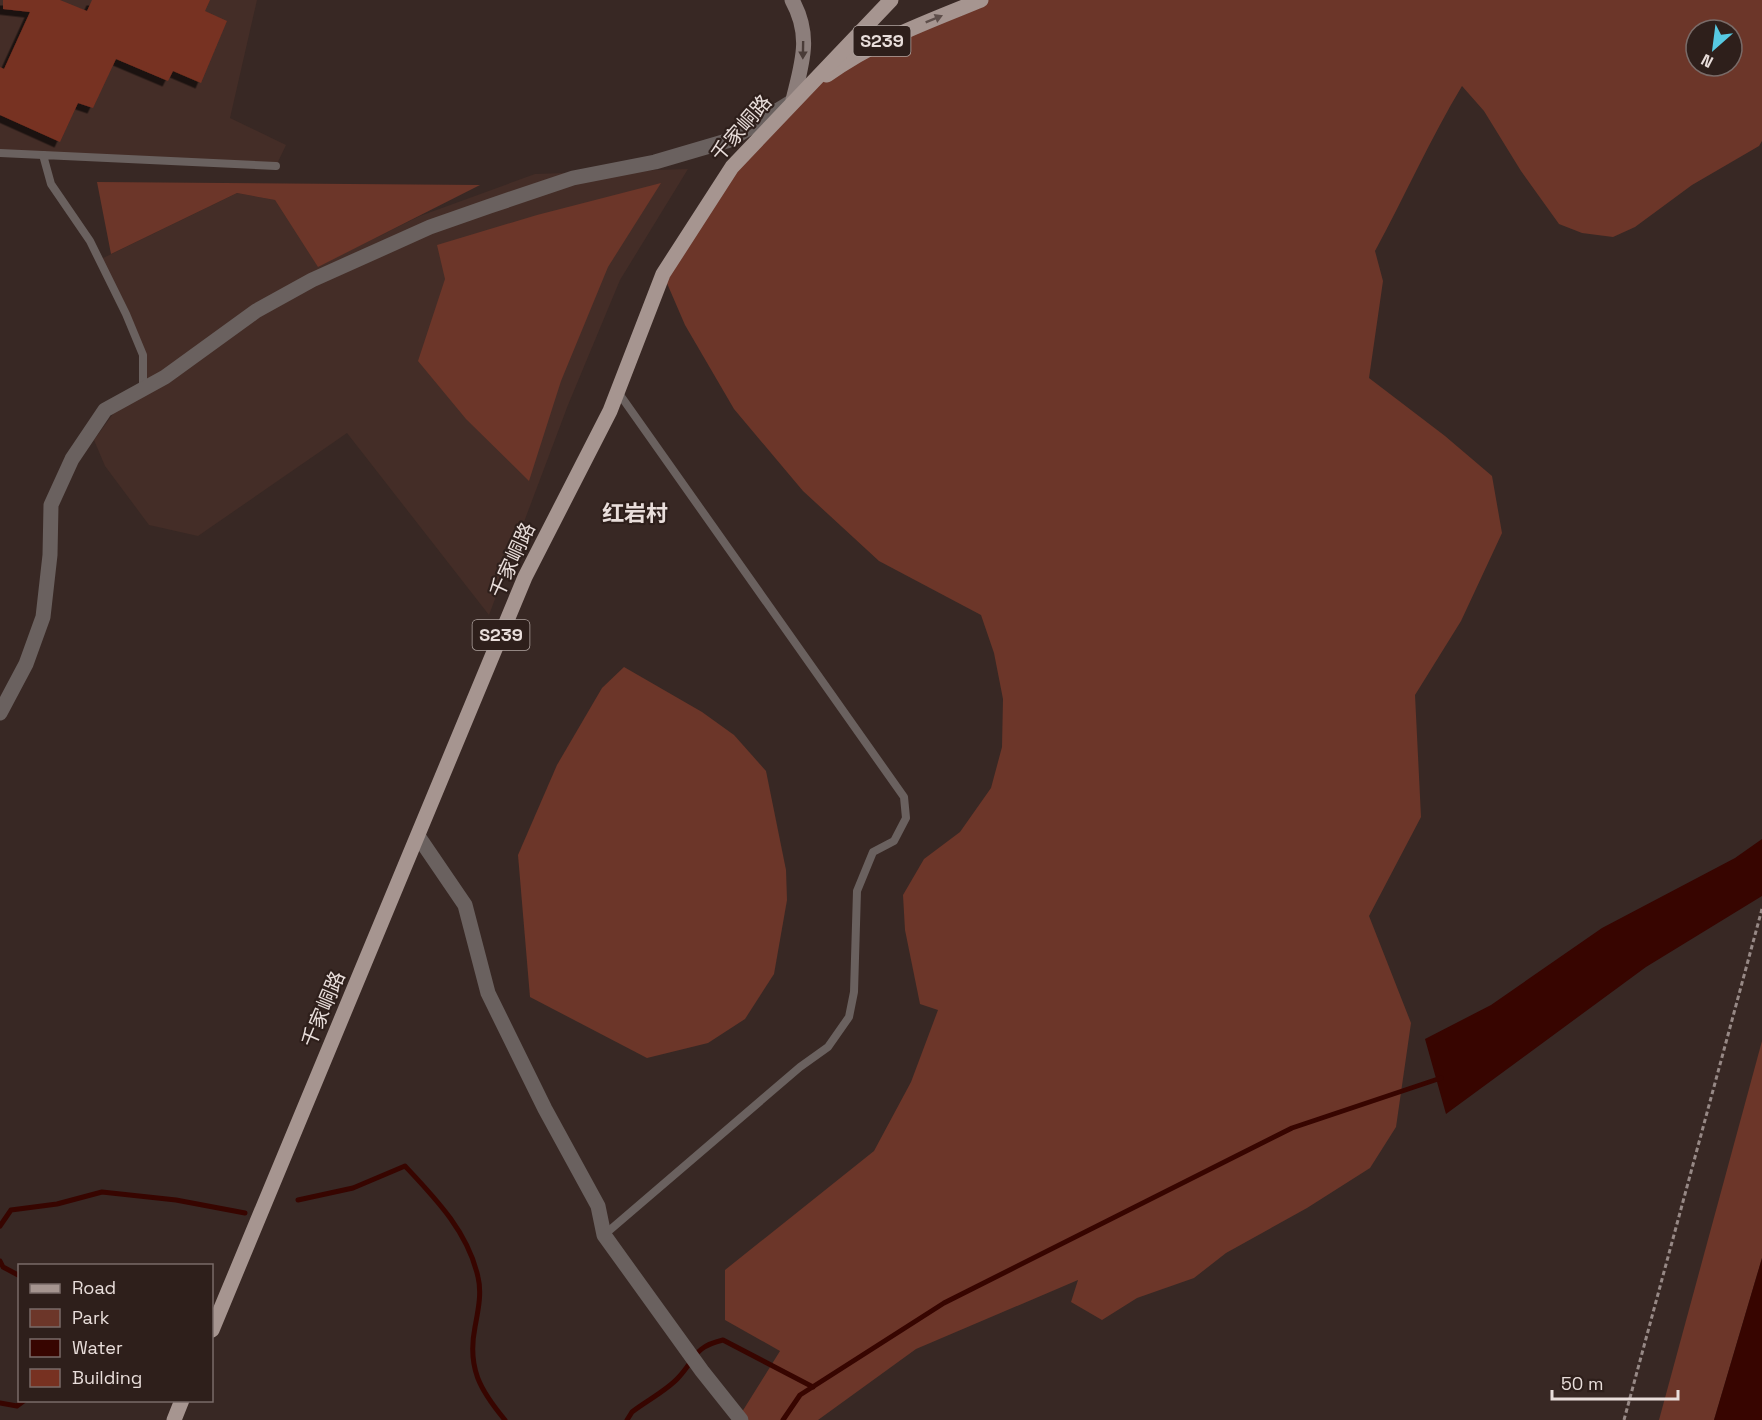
<svg xmlns="http://www.w3.org/2000/svg" width="1762" height="1420" font-family="'Space Grotesk','Noto Sans SC',sans-serif">
  <style>
    .built { fill: #442d27 }
    .green { fill: #6c3629; fill-rule: evenodd }
    .water { fill: #370500 }
    .lines { fill: none; stroke-linecap: round; stroke-linejoin: round }
    .stream { stroke: #370500; stroke-width: 5 }
    .building { fill: #773121; filter: url(#shadow) }
    .path { stroke: #978986; stroke-width: 3; stroke-dasharray: 4.5 3; stroke-linecap: butt }
    .lane { stroke: #6a615f; stroke-width: 8 }
    .street { stroke: #6a615f; stroke-width: 15 }
    .secondary { stroke: #8c7e7b; stroke-width: 15 }
    .primary { stroke: #a69590; stroke-width: 15 }
    .oneway { fill: #5e4e4a }
    .oneway2 { fill: #4a3c38 }
    .labels { text-anchor: middle; stroke-width: 4.5; stroke-linejoin: round; paint-order: stroke }
    .shield { fill: #2e1f1b; stroke: #b1a5a1; stroke-width: 1.5 }
    .shield-label { font-size: 18px; font-weight: bold; fill: #e9dedb }
    .street-label { font-size: 20px; fill: #e9dedb; stroke: #2e1f1b }
    .quarter-label { font-size: 22px; font-weight: bold; fill: #e9dedb; stroke: #2e1f1b }
  </style>
  <defs>
    <filter id="shadow"><feDropShadow dx="-5.5" dy="5.5" stdDeviation="0" flood-color="#0009"/></filter>
  </defs>
  <rect width="100%" height="100%" fill="#382824"/>
  <g class="built">
    <path d="M0 0H257L230 118 286 145 276 166 0 153Z"/>
    <path d="M688 169 620 280 568 405 489 615 347 433 198 536 149 525 105 466 94 440 124 399 143 388V355L99 260 237 193 275 200 318 266 420 216 535 174Z"/>
  </g>
  <g class="green">
    <path d="M982 0H1762V141L1759 146 1692 185 1635 227 1613 237 1582 233 1559 224 1521 171 1484 111 1462 86C1430 139 1405 196 1375 251L1383 281 1369 378 1445 436 1492 476 1502 533 1461 621 1415 695 1421 817 1369 916 1411 1023 1396 1127 1370 1168 1307 1208 1226 1253 1194 1278 1137 1298 1102 1320 1071 1302 1078 1280 916 1349 818 1420H737L780 1351 725 1320V1270L874 1151 911 1082 938 1010 920 1004 905 930 903 895 924 859 960 832 991 788 1002 747 1003 699 994 653 981 615 879 561 803 491 734 409 685 325 663 274 732 167 793 100 877 44ZM1696 30H1732V66H1696Z"/>
    <path d="M97 182 480 185 318 267 275 200 237 193 111 254Z"/>
    <path d="M661 183 608 267 561 381 529 481 466 419 418 361 445 279 437 245 537 215Z"/>
    <path d="M624 667 702 712 734 735 766 771 786 870 787 900 774 974 745 1019 708 1043 647 1058 530 997 518 855 557 765 602 688Z"/>
    <path d="M1762 1041V1258L1714 1420H1659Z"/>
  </g>
  <g class="water">
    <path d="M1762 839V896L1646 967 1446 1114 1425 1039 1491 1005 1602 928 1735 858Z"/>
    <path d="M1762 1258V1420H1714Z"/>
  </g>
  <g class="lines">
    <g class="stream">
      <path d="M298 1200 353 1188 405 1166C436 1199 468 1232 478 1277 482 1293 478 1311 475 1327 467 1368 480 1390 505 1420"/>
      <path d="M0 1226 11 1210 57 1204 102 1192 176 1200 245 1213"/>
      <path d="M0 1261 3 1267 20 1276"/>
      <path d="M0 1403 17 1406 25 1400"/>
      <path d="M627 1420 632 1412C646 1401 666 1391 678 1378 696 1359 693 1347 723 1340L813 1387"/>
      <path d="M783 1420 800 1395 944 1303 1292 1128 1441 1078"/>
    </g>
  </g>
  <path class="building" d="M3 0H60L87 11 92 0H210L205 11 227 21 201 83 173 71 168 81 116 59 93 108 78 103 60 142 0 115V67L4 69 30 12 3 9Z"/>
  <g class="lines">
    <path class="path" d="M1624 1420 1762 909"/>
    <g class="lane">
      <path d="M0 153 43 155"/>
      <path d="M143 389V355L126 314 90 241 51 184 43 155 276 166"/>
      <path d="M604 1235 800 1067 828 1047 849 1017 854 992 857 891 873 852 894 841 906 818 904 797 618 392"/>
    </g>
    <g class="street">
      <path d="M0 713 26 664 43 617 50 555 51 505 72 459 105 410 165 377 256 311 312 280 430 227 490 206 573 178 655 162 730 140 791 102"/>
      <path d="M418 836 465 905 488 993 545 1109 598 1206 604 1235 702 1371 741 1420"/>
    </g>
    <path class="secondary" d="M792 0C812 36 802 63 793 100"/>
    <g class="primary">
      <path d="M827 75C874 41 927 22 981 0"/>
      <path d="M212 1330 525 577 610 411 663 274 732 167 891 0"/>
      <path d="M174 1420 182 1400"/>
    </g>
  </g>
  <defs><path id="oneway-solid" d="M-6-.8H1V-3.2L6.5 0L1 3.2V.8H-6Z" transform="scale(1.5)"/></defs>
  <use class="oneway" href="#oneway-solid" transform="translate(934 19) rotate(-22)"/>
  <use class="oneway2" href="#oneway-solid" transform="translate(803 50) rotate(91)"/>
  <g class="labels">
    <g class="shield">
      <rect x="853.5" y="26" width="57" height="30" rx="4.5"/>
      <rect x="472.5" y="620" width="57" height="30" rx="4.5"/>
    </g>
    <g class="shield-label">
      <text x="882" y="47">S239</text>
      <text x="501" y="641">S239</text>
    </g>
    <g class="street-label">
      <text transform="translate(741 128) rotate(-49)" y="7">千家峒路</text>
      <text transform="translate(512 560) rotate(-65)" y="7">千家峒路</text>
      <text transform="translate(323 1009) rotate(-67)" y="7">千家峒路</text>
    </g>
    <g class="quarter-label">
      <text x="635" y="521">红岩村</text>
    </g>
  </g>
  <rect x="18" y="1264" width="195" height="138" fill="#2e1f1b" stroke="#796b68" stroke-width="1.5"/>
  <rect x="30" y="1284" width="30" height="9" fill="#a69590" stroke="#796b68" stroke-width="1.5"/>
  <text x="72" y="1294" font-size="18" fill="#e9dedb">Road</text>
  <rect x="30" y="1309" width="30" height="18" fill="#6c3629" stroke="#796b68" stroke-width="1.5"/>
  <text x="72" y="1324" font-size="18" fill="#e9dedb">Park</text>
  <rect x="30" y="1339" width="30" height="18" fill="#370500" stroke="#796b68" stroke-width="1.5"/>
  <text x="72" y="1354" font-size="18" fill="#e9dedb">Water</text>
  <rect x="30" y="1369" width="30" height="18" fill="#773121" stroke="#796b68" stroke-width="1.5"/>
  <text x="72" y="1384" font-size="18" fill="#e9dedb">Building</text>
  <g transform="translate(1714 48) rotate(208)"><circle r="28" fill="#2e1f1b" stroke="#796b68" stroke-width="1.5"/>
  <path d="M0-4.5L10 22L0 15L-10 22Z" fill="#57c9e2"/>
  <text y="-9" font-size="16" font-weight="bold" text-anchor="middle" fill="#e9dedb">N</text>
  </g>
  <path d="M1552 1390v9h126v-9" fill="none" stroke="#e9dedb" stroke-width="3"/>
  <text x="1561" y="1390" font-size="18" fill="#e9dedb" stroke="#2e1f1b" stroke-width="4.5" paint-order="stroke">50 m</text>
</svg>
